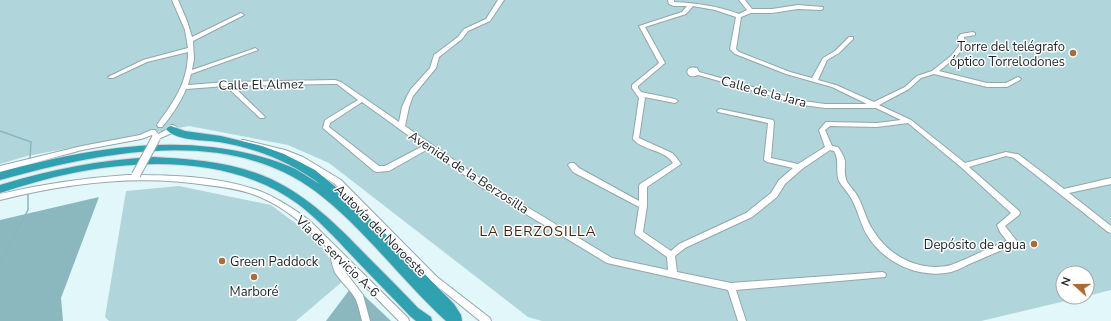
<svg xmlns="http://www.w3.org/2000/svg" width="1111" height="321" font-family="'Nunito Sans',sans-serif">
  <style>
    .green { fill: #b0d5db }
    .forest { fill: #8bb8bf }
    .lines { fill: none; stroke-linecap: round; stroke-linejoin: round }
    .stream { stroke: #89b6bd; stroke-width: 1.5 }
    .minor-casing { stroke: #93a6aa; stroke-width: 2 }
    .highway-casing { stroke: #d6d7d8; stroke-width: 2 }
    .minor { fill: #fff; fill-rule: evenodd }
    .highway { fill: #2fa1b0; fill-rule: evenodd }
    .minor-bridge-casing { stroke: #93a6aa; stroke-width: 10; stroke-linecap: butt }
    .minor-bridge { stroke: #fff; stroke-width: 8 }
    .poi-dot { fill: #ac6c35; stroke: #fff; stroke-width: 1.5 }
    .labels { text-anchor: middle; stroke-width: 3; stroke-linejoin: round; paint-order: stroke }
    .poi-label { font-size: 13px; fill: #1b2224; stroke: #fff; text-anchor: end }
    .street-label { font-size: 13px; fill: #1b2224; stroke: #fff }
    .neighbourhood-label { font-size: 14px; letter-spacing: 1px; fill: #422308; stroke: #fff }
  </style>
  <rect width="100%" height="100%" fill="#e2f7fa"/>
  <g class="green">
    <path d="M0 0H1111V290L1087 296V273H1063V297H1082L981 321H542L528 317 329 163 288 145 189 126 27 156 0 164Z"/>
    <path d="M179 186 271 205 318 240 343 281 296 321H109L105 317 126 191Z"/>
  </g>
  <g class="forest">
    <path d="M99 197 61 298 63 321H0V220Z"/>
    <path d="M353 285 391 321H326Z"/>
  </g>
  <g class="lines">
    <g class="stream">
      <path d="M0 131 31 142 30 159"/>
      <path d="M0 262 28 210V193"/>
    </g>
    <g class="minor-casing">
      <g id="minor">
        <path d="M172 0H178L187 21 192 37 239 14 241 13 244 15 193 41 194 59 192 70 253 49 255 48 258 50 191 74 188 85 227 82 335 80 341 82 399 122 402 107 407 96 411 89 430 68 434 55 458 37 464 29 486 19 498 0H504L490 21 468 31 462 39 439 57 436 68 413 96 409 107 405 126 487 183 612 258 668 270 667 257 636 235 635 233 639 207 573 172 568 165 570 163H574L579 168 639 201V186L640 184 673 163C664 149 643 151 633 139L639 98 632 88V85L659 63 639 26 682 12 687 6H674L669 4 668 0H674V2C697 3 718 6 739 14L747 10 739 0H745L752 9H772L798 5 823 7V9L821 10 798 9 772 13H751L741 17 736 49 739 52 790 72 812 78 823 58 835 51 849 37H853V39L839 53 827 60 818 80 836 85 874 102 905 87 917 76 932 71 951 56 959 46 958 37 961 34 973 32 975 33V35L964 37 965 46 955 58 939 71 987 83H1006L1018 77 1020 78 1021 79 1020 80 1007 87H987L934 74 921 78 909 89 879 105 911 120 965 163 1006 152 1016 154H1018L1064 189 1111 178V184L1069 193 1111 226V233L1108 232 1014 158 1006 156 969 167 1019 211 1020 213 1019 215 1005 226 1016 240 1017 242 1016 244C1002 250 988 256 974 262 966 265 959 270 951 272 919 279 884 263 867 235 860 223 858 210 851 198 848 192 842 187 839 181 835 171 840 160 834 151L830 150 802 169 785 184 777 197 752 217 685 248 675 256 677 272 731 283 882 272 885 273 886 275 885 277 736 290 746 321H738L728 290 607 263 481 187 428 149 389 171 377 172 374 171 323 128 325 120 358 100 337 84H326L233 86 264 116 265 117 264 118H260L226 86 186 89C180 103 172 115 162 127H158L157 125C174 101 188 83 188 52L147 62 113 78H109L108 77 143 60 188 48 185 30ZM693 6 715 10 736 17 730 49 735 54 786 74 832 87 867 104H825L803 101 699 72 697 68C683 64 685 81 698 75L803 105 825 108H876L901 120 877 123 826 122 819 130 825 147 798 164 771 158 774 122 773 120 720 109 718 110 717 111 718 112 768 123 764 160 767 162 793 168 779 180 771 193 746 213 679 244 671 251 643 232 647 206V187L681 164 676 157 672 153 639 138 645 98 644 97 675 103 678 101 675 99 641 92 638 88V86L665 63 645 27 686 14ZM362 102 423 146 385 166H379L329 127 330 123ZM908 123 962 168 1011 213 997 225 1000 232 1007 241C994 246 981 252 968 258 963 260 957 263 951 265 921 273 888 256 873 230 866 220 864 208 858 197 855 191 850 187 847 182 844 175 845 168 845 161 844 156 841 152 838 147L832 146 825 130 830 126 877 127Z"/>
        <path d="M171 125H173L176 127 172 133 156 140H154L152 135 141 139 82 150 0 172V166L82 146 140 135 151 130H155L158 134 168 129Z"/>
        <path d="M242 140H244L285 150 303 157 341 180 437 277 490 318 491 321H480L431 281 335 184 299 161 281 154 242 144 241 142Z"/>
        <path d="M128 175C171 175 216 176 257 190 276 197 294 209 310 221L408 318 409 321H399L340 261 343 269 363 295 370 321H362C360 314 359 307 356 300 352 291 342 283 336 274 331 266 332 256 327 248 323 243 317 238 312 233 296 217 276 203 255 195 240 189 223 187 207 185 138 174 67 183 0 200V194C42 184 84 178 128 175Z"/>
      </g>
    </g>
    <g class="highway-casing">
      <g id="highway">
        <path d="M171 126 185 131 221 136 262 146 284 154 315 170 355 203 454 304 461 315 462 321H446C401 280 364 228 315 191 226 125 99 153 0 180V172C94 147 192 129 286 165 298 169 309 178 320 184 290 162 256 148 219 142 205 140 175 141 166 129L168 127Z"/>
        <path d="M153 157C193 159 234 162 271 179 309 197 337 225 365 254 383 272 401 290 418 308L431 317 432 321H416L410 316C392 297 373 278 355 259 337 240 319 220 298 204 235 158 147 158 73 173 48 178 24 185 0 193V185C53 169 98 160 153 157Z"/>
      </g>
    </g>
    <use href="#minor" class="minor"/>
    <use href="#highway" class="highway"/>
    <g class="minor-bridge-casing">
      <path id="minor-bridge" d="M136 175 156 138"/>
    </g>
    <use href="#minor-bridge" class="minor-bridge"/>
  </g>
  <g class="poi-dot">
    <circle cx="1073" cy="53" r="4"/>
    <circle cx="1034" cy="244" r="4"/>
    <circle cx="222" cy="261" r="4"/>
    <circle cx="254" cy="277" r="4"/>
  </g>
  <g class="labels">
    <g class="poi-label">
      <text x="1065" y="51">Torre del telégrafo<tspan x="1065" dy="15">óptico Torrelodones</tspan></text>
      <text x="1026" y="249">Depósito de agua</text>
      <text x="230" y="266" text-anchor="start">Green Paddock</text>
      <text x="254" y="296" text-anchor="middle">Marboré</text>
    </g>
    <g class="street-label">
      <text transform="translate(261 84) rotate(-1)" y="5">Calle El Almez</text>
      <text transform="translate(764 91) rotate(15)" y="5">Calle de la Jara</text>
      <text transform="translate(469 172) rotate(33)" y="5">Avenida de la Berzosilla</text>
      <text transform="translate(381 230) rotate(45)" y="5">Autovía del Noroeste</text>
      <text transform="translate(338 256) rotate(44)" y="5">Vía de servicio A-6</text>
    </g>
    <g class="neighbourhood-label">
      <text x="538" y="236">LA BERZOSILLA</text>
    </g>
  </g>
  <g transform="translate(1075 285) rotate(291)"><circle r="19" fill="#ffffff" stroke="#a4a7a7"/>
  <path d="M0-3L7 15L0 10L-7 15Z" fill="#ac6c35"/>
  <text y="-6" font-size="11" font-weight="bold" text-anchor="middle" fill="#1b2224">N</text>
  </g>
</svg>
